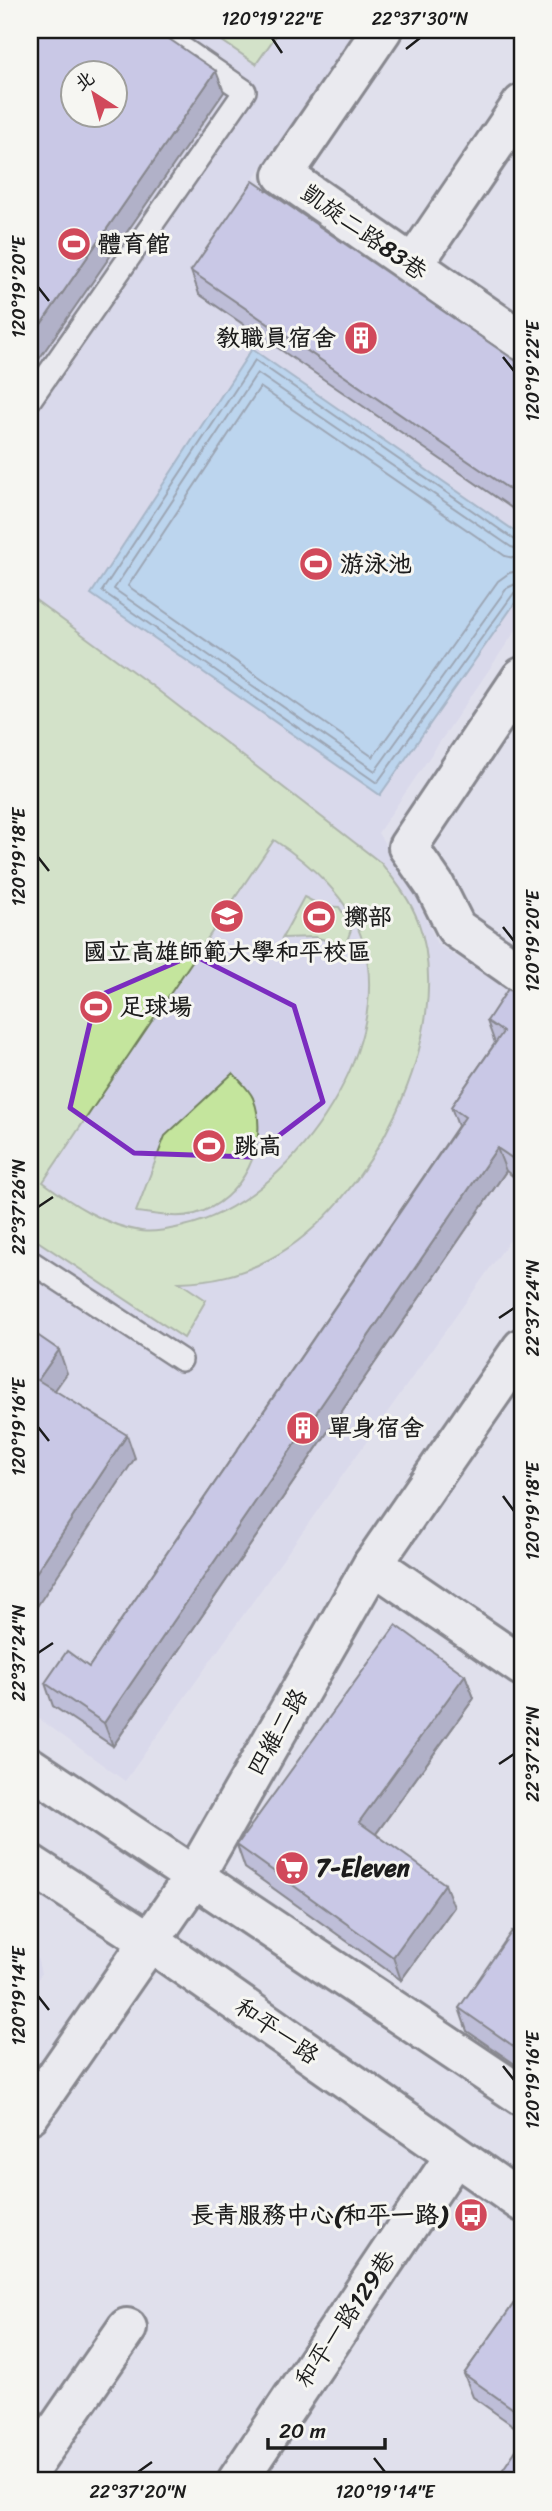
<svg xmlns="http://www.w3.org/2000/svg" width="552" height="2511" font-family="Sriracha,'LXGW WenKai TC',sans-serif">
  <style>
    .built { fill: #d1d0e8; fill-rule: evenodd }
    .garden { fill: #c4e59d; stroke: #70805c; stroke-width: 2; fill-rule: evenodd }
    .water { fill: #91c7ef; stroke: #62839b; stroke-width: 2 }
    .lines { fill: none; stroke-linecap: round; stroke-linejoin: round }
    .shore { stroke: #4b6070; stroke-width: 2 }
    .service-casing { stroke: #1c1c1c; stroke-width: 26 }
    .minor-casing { stroke: #1c1c1c; stroke-width: 44 }
    .tertiary-casing { stroke: #1c1c1c; stroke-width: 44 }
    .service { stroke: #f6f6f2; stroke-width: 21 }
    .minor { stroke: #f6f6f2; stroke-width: 38 }
    .tertiary { stroke: #f6f6f2; stroke-width: 38 }
    .wall { fill: #9594be; stroke: #1c1c1c; stroke-width: 2 }
    .shaded-wall { fill: #79789b; stroke: #1c1c1c; stroke-width: 2 }
    .building { fill: #adacdd; stroke: #1c1c1c; stroke-width: 2; fill-rule: evenodd }
    .marked { fill: none; stroke: #7b2cbf; stroke-width: 5; stroke-linejoin: round }
    .ticks { fill: none; stroke: #1c1c1c; stroke-width: 2.5 }
    .labels { text-anchor: middle; stroke-width: 6; stroke-linejoin: round; paint-order: stroke }
    .street-label { font-size: 24px; fill: #1c1c1c; stroke: #f6f6f2 }
    .poi-label { font-size: 24px; font-weight: bold; fill: #1c1c1c; stroke: #f6f6f2; text-anchor: start }
    .neatline { fill: none; stroke: #1c1c1c; stroke-width: 2.5 }
    .ticks-label { font-size: 18px; text-anchor: middle; fill: #1c1c1c }
  </style>
  <rect width="100%" height="100%" fill="#e0e0ec"/>
  <filter id="ink" filterUnits="userSpaceOnUse"><feTurbulence type="fractalNoise" baseFrequency=".0143" numOctaves="2"/><feDisplacementMap in="SourceGraphic" scale="14" xChannelSelector="R" yChannelSelector="G"/><feConvolveMatrix kernelMatrix="1 2 1 2 8 2 1 2 1" color-interpolation-filters="sRGB"/></filter>
  <g filter="url(#ink)">
    <g class="built">
      <path d="M30 30H356L254 178 522 363V621L378 833 413 888 437 944 522 999V1223L125 1781 30 1712ZM74 74H116V116H74Z"/>
      <path d="M30 1927 41 1974 30 1991Z"/>
    </g>
    <g class="garden">
      <path d="M206 30H280L256 64Z"/>
      <path d="M30 596 151 685 381 863C395 881 410 899 418 921 459 1031 369 1207 270 1259 240 1275 213 1281 179 1282L206 1300 184 1338 30 1236ZM274 840C311 864 350 899 363 942 396 1051 288 1203 184 1226 171 1229 155 1233 141 1231 106 1226 71 1203 43 1182Z"/>
      <path d="M304 897 322 906 339 907 352 927 345 946 315 937 282 938Z"/>
      <path d="M233 1073C239 1080 249 1089 253 1098 271 1143 242 1201 195 1214 177 1219 155 1214 136 1212L165 1136Z"/>
    </g>
    <path class="water" d="M252 349 522 536V593L380 795 91 594Z"/>
    <g class="lines">
      <g class="shore">
        <path d="M522 541 515 540 255 360 102 591 377 783 514 593 522 590"/>
        <path d="M522 550 511 547 257 373 114 589 375 771 507 588 522 581"/>
        <path d="M522 560 505 556 260 387 128 586 373 757 498 581 509 573 522 570"/>
      </g>
      <g class="service-casing">
        <g id="service">
          <path d="M30 400 245 91 156 30"/>
          <path d="M30 1261 181 1360"/>
        </g>
      </g>
      <g class="minor-casing">
        <g id="minor">
          <path d="M382 30 283 175 522 341"/>
          <path d="M413 265 522 104"/>
          <path d="M522 677 408 847 435 886 456 928 522 974"/>
          <path d="M373 1564 522 1666"/>
          <path d="M30 2469 127 2328"/>
          <path d="M237 2481 454 2157"/>
        </g>
      </g>
      <g class="tertiary-casing">
        <g id="tertiary">
          <path d="M30 1767 522 2096"/>
          <path d="M30 1864 152 1943 522 2202"/>
          <path d="M30 2114 194 1877 373 1564 522 1348"/>
        </g>
      </g>
      <use href="#service" class="service"/>
      <use href="#minor" class="minor"/>
      <use href="#tertiary" class="tertiary"/>
    </g>
    <g class="wall">
      <path d="M191 271 522 365V515L199 294Z"/>
      <path d="M522 999V1183L506 1171 113 1746 53 1706 45 1683 89 1667 458 1126 451 1107 495 1043 487 1021Z"/>
      <path d="M465 1675 474 1698 376 1834 454 1907 401 1980 245 1868 237 1845Z"/>
      <path d="M522 1938V2069L467 2031 459 2008Z"/>
      <path d="M522 2292V2432L473 2397 464 2374Z"/>
    </g>
    <g class="shaded-wall">
      <path d="M216 71 224 92 30 372V340Z"/>
      <path d="M497 1148 506 1171 113 1746 104 1723Z"/>
      <path d="M522 1156V1174L518 1162Z"/>
      <path d="M59 1350 67 1373 46 1403 38 1380Z"/>
      <path d="M127 1435 135 1458 30 1617V1582Z"/>
      <path d="M465 1675 474 1698 367 1846 359 1822Z"/>
      <path d="M445 1884 454 1907 401 1980 393 1957Z"/>
    </g>
    <g class="building">
      <path d="M30 30H156L216 71 30 340ZM74 74H116V116H74Z"/>
      <path d="M253 181 522 365V498L191 271Z"/>
      <path d="M508 989 522 999V1156L518 1162 497 1148 104 1723 45 1683 67 1651 89 1667 465 1117 451 1107 503 1032 487 1021Z"/>
      <path d="M30 1330 59 1350 38 1380 127 1435 30 1582Z"/>
      <path d="M396 1625 465 1675 359 1822 445 1884 393 1957 237 1845Z"/>
      <path d="M512 1931 522 1938V2052L459 2008Z"/>
      <path d="M522 2292V2415L464 2374Z"/>
      <path d="M522 2441V2481H495Z"/>
    </g>
  </g>
  <path d="M0 0H552V2511H0ZM193 955 294 1006 323 1102 251 1157 134 1153 70 1108 96 997Z" fill="#e0e0ec" fill-opacity=".55" fill-rule="evenodd"/>
  <path class="marked" d="M193 955 294 1006 323 1102 251 1157 134 1153 70 1108 96 997Z"/>
  <path class="ticks" d="M272 38 282 53M406 49 420 38M38 287 49 301M503 357 514 371M38 857 49 871M503 927 514 941M38 1207 53 1197M499 1318 514 1308M38 1427 49 1441M503 1496 514 1511M38 1653 53 1643M499 1764 514 1754M38 1996 49 2010M503 2066 514 2080M374 2458 385 2472M138 2472 152 2462"/>
  <defs>
    <g id="stadium-disc" transform="scale(1.75)"><circle r="9.5" fill="#d1495b" stroke="#f6f6f2"/><path d="M0-5a6.5 5 0 1 0 0 10a6.5 5 0 1 0 0-10ZM-3.5-1.8h7v3.6h-7Z" fill="#fff"/></g>
    <g id="building-disc" transform="scale(1.75)"><circle r="9.5" fill="#d1495b" stroke="#f6f6f2"/><path d="M-4-6H4V6H1V3H-1V6H-4ZM-2.5-4.3h1.7v1.8h-1.7ZM.8-4.3h1.7v1.8H.8ZM-2.5-1h1.7V.8h-1.7ZM.8-1h1.7V.8H.8Z" fill="#fff"/></g>
    <g id="university-disc" transform="scale(1.75)"><circle r="9.5" fill="#d1495b" stroke="#f6f6f2"/><path d="M0-5L7-2L0 1L-7-2ZM-4 1L0 2.5L4 1V4Q0 6-4 4Z" fill="#fff"/></g>
    <g id="supermarket-disc" transform="scale(1.75)"><circle r="9.5" fill="#d1495b" stroke="#f6f6f2"/><path d="M-6-5.5h2.5l.6 2H6L4.5 2H-2.5L-4.4-4H-6ZM-1.5 3.2a1.3 1.3 0 1 0 .1 0ZM3 3.2a1.3 1.3 0 1 0 .1 0Z" fill="#fff"/></g>
    <g id="bus-disc" transform="scale(1.75)"><circle r="9.5" fill="#d1495b" stroke="#f6f6f2"/><path d="M-5-6H5V4H4V6H2V4H-2V6H-4V4H-5ZM-3.5-4V0h7V-4ZM-3.5 1.2v1.5H-2V1.2ZM2 1.2v1.5H3.5V1.2Z" fill="#fff"/></g>
  </defs>
  <g fill-rule="evenodd">
    <use href="#stadium-disc" x="74" y="244"/>
    <use href="#building-disc" x="361" y="338"/>
    <use href="#stadium-disc" x="316" y="564"/>
    <use href="#university-disc" x="227" y="916"/>
    <use href="#stadium-disc" x="319" y="917"/>
    <use href="#stadium-disc" x="96" y="1007"/>
    <use href="#stadium-disc" x="209" y="1146"/>
    <use href="#building-disc" x="303" y="1428"/>
    <use href="#supermarket-disc" x="292" y="1868"/>
    <use href="#bus-disc" x="471" y="2215"/>
  </g>
  <g class="labels">
    <g class="street-label">
      <text transform="translate(364 232) rotate(35)" y="8">凱旋二路83巷</text>
      <text transform="translate(277 1732) rotate(-60)" y="8">四維二路</text>
      <text transform="translate(277 2031) rotate(35)" y="8">和平一路</text>
      <text transform="translate(345 2319) rotate(-56)" y="8">和平一路129巷</text>
    </g>
    <g class="poi-label">
      <text x="98" y="252">體育館</text>
      <text x="336" y="346" text-anchor="end">教職員宿舍</text>
      <text x="340" y="572">游泳池</text>
      <text x="344" y="925">擲部</text>
      <text x="227" y="960" text-anchor="middle">國立高雄師範大學和平校區</text>
      <text x="120" y="1015">足球場</text>
      <text x="234" y="1154">跳高</text>
      <text x="328" y="1436">單身宿舍</text>
      <text x="316" y="1876">7-Eleven</text>
      <text x="447" y="2223" text-anchor="end">長青服務中心(和平一路)</text>
    </g>
  </g>
  <rect width="552" height="2511" fill="none" stroke="#f6f6f2" stroke-width="77"/>
  <g transform="translate(94 94) rotate(324)"><circle r="33" fill="#f6f6f2" stroke="#9f9f9c" stroke-width="2"/>
  <path d="M0-5L12 26L0 18L-12 26Z" fill="#d1495b"/>
  <text y="-10" font-size="19" font-weight="bold" text-anchor="middle" fill="#1c1c1c">北</text>
  </g>
  <path d="M268 2438v10h117v-10" fill="none" stroke="#1c1c1c" stroke-width="3.5"/>
  <text x="279" y="2438" font-size="21" fill="#1c1c1c" stroke="#f6f6f2" stroke-width="5" paint-order="stroke">20 m</text>
  <rect x="38" y="38" width="476" height="2434" class="neatline"/>
  <g class="ticks-label">
    <text x="272" y="25">120°19'22"E</text>
    <text x="420" y="25">22°37'30"N</text>
    <text transform="translate(19 287) rotate(-90)" y="6">120°19'20"E</text>
    <text transform="translate(533 371) rotate(-90)" y="6">120°19'22"E</text>
    <text transform="translate(19 857) rotate(-90)" y="6">120°19'18"E</text>
    <text transform="translate(533 941) rotate(-90)" y="6">120°19'20"E</text>
    <text transform="translate(19 1207) rotate(-90)" y="6">22°37'26"N</text>
    <text transform="translate(533 1308) rotate(-90)" y="6">22°37'24"N</text>
    <text transform="translate(19 1427) rotate(-90)" y="6">120°19'16"E</text>
    <text transform="translate(533 1511) rotate(-90)" y="6">120°19'18"E</text>
    <text transform="translate(19 1653) rotate(-90)" y="6">22°37'24"N</text>
    <text transform="translate(533 1754) rotate(-90)" y="6">22°37'22"N</text>
    <text transform="translate(19 1996) rotate(-90)" y="6">120°19'14"E</text>
    <text transform="translate(533 2080) rotate(-90)" y="6">120°19'16"E</text>
    <text x="138" y="2498">22°37'20"N</text>
    <text x="385" y="2498">120°19'14"E</text>
  </g>
</svg>
